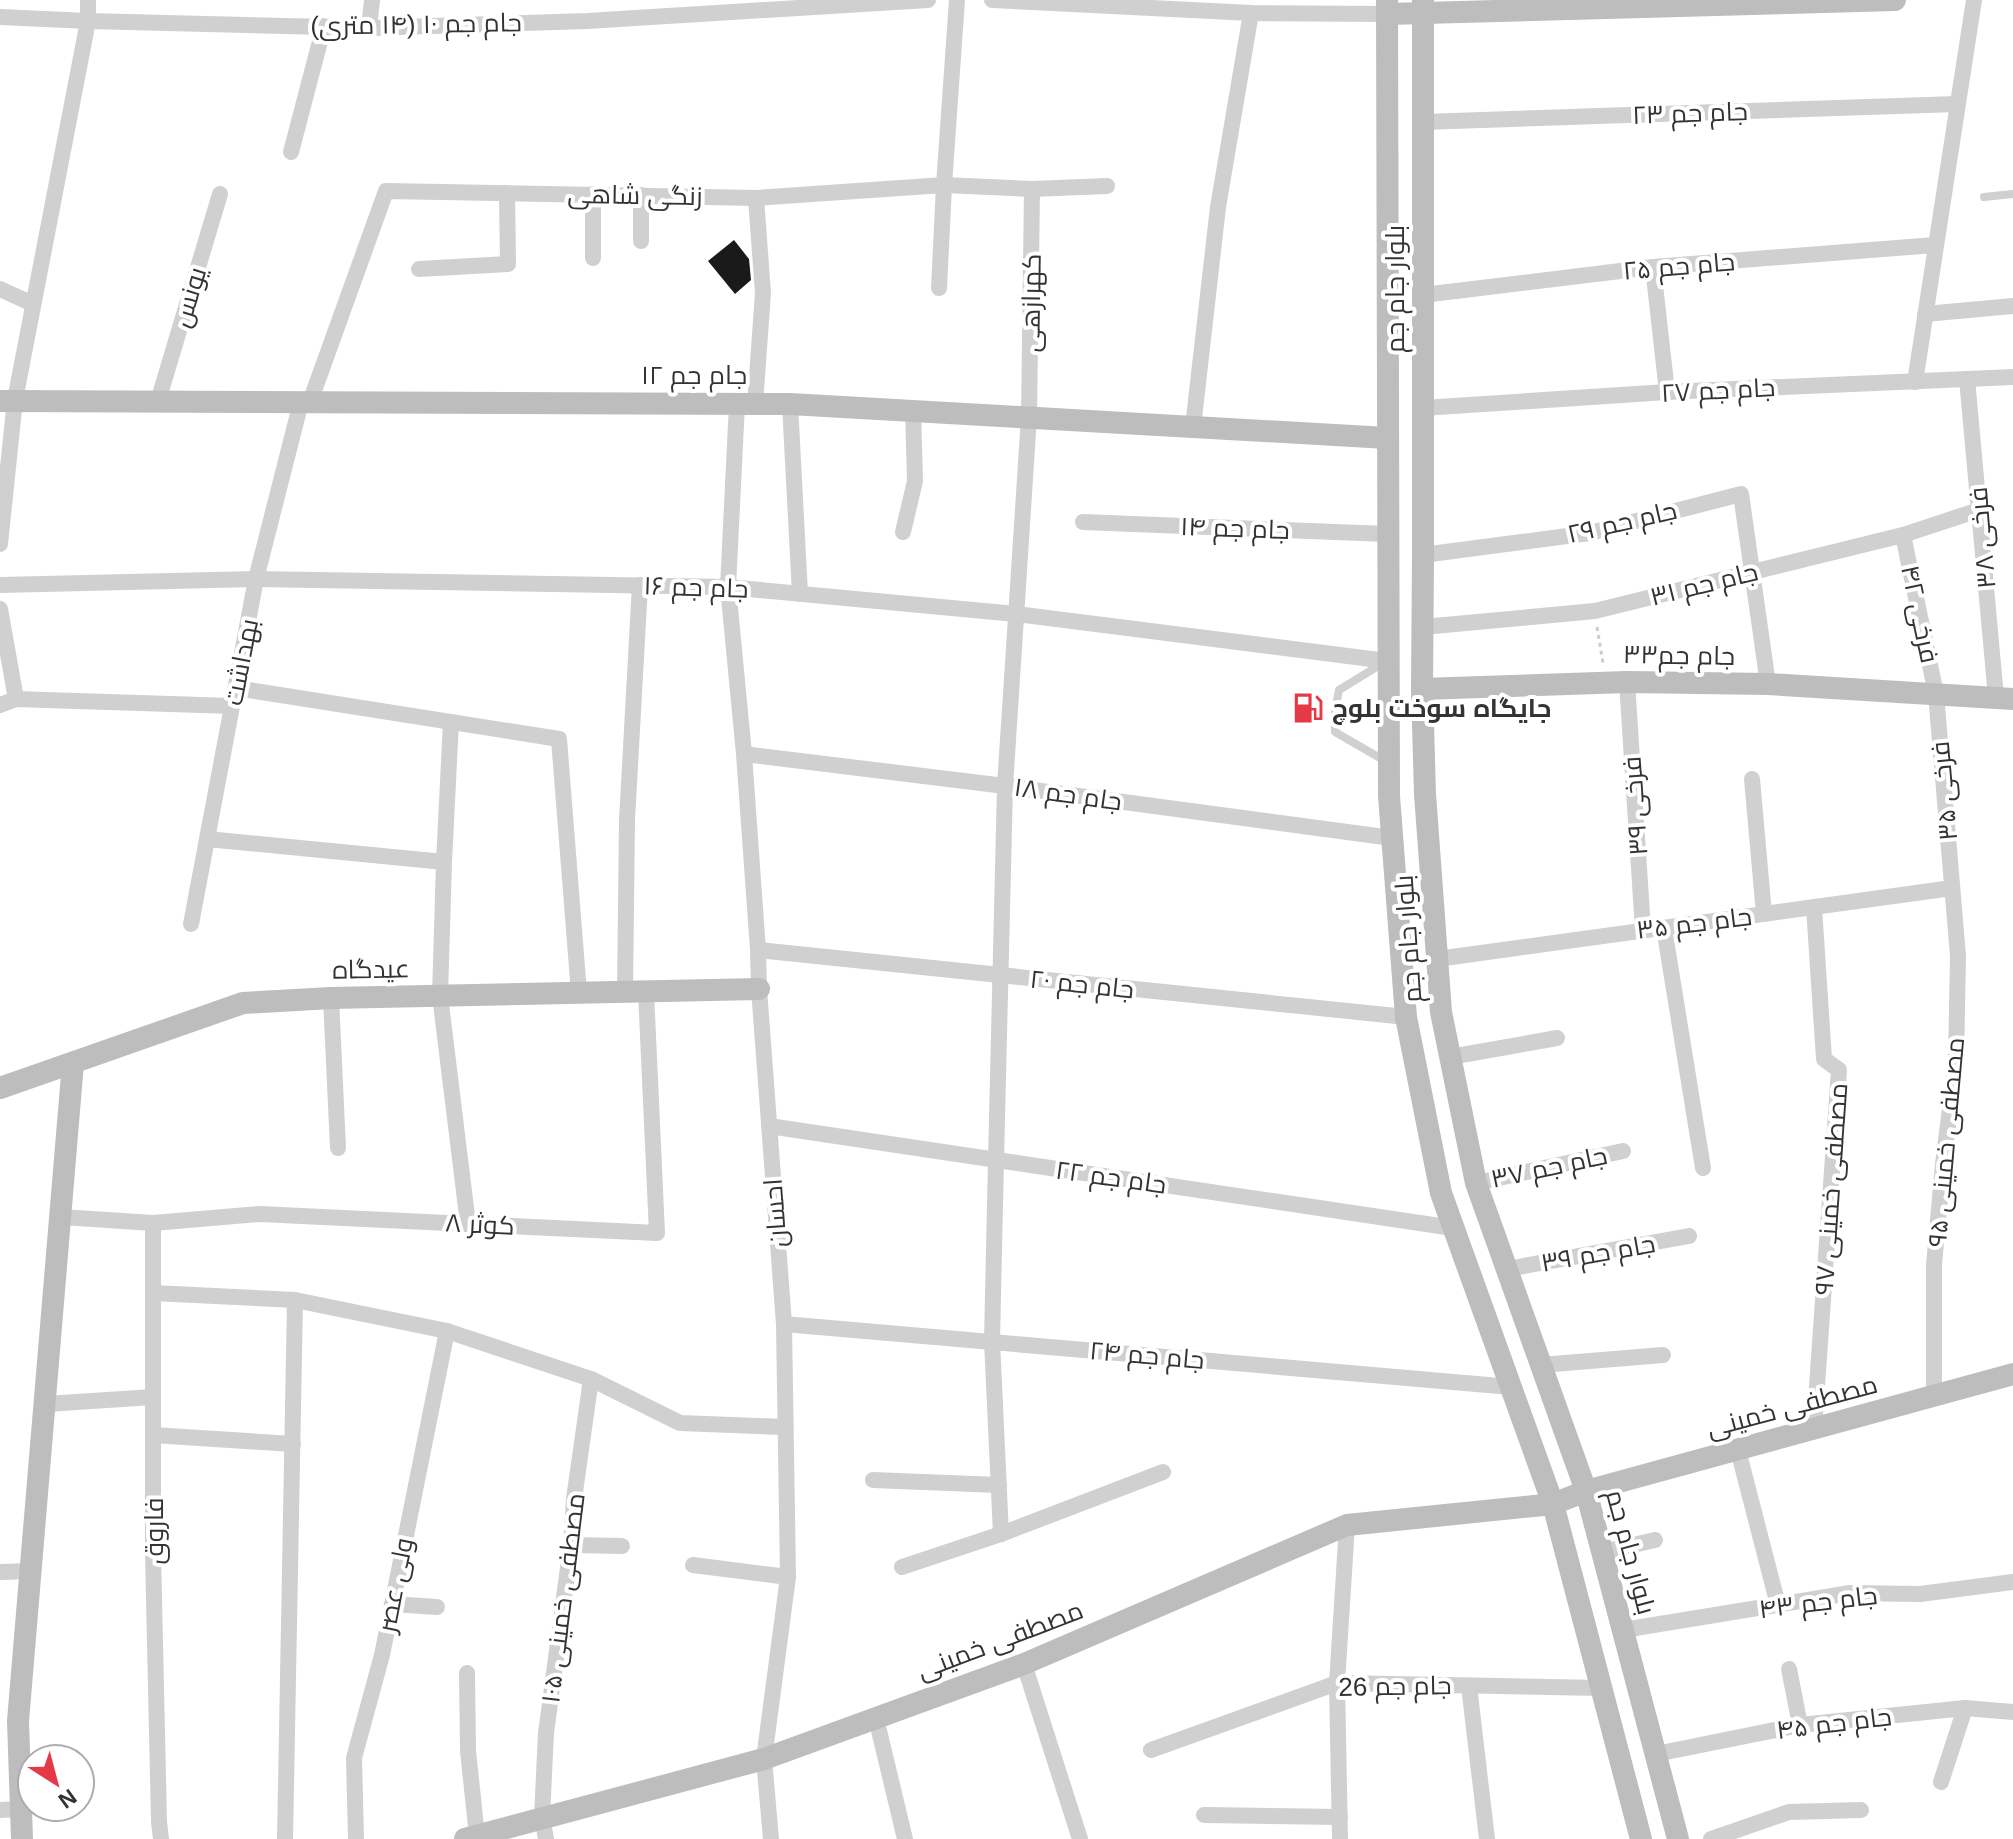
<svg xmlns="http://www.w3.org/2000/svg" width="2013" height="1839" font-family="Arial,Cairo,sans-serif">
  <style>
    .building { fill: #1a1a1a }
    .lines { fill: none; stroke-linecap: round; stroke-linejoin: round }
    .path { stroke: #cdcdcd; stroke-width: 3; stroke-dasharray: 4 4; stroke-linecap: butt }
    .lane { stroke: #d0d0d0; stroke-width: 8 }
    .street { stroke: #d0d0d0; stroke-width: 16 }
    .secondary { stroke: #bdbdbd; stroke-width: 22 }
    .labels { text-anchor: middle; stroke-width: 8; stroke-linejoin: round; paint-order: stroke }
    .street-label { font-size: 26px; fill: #333; stroke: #fff }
    .poi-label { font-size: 26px; font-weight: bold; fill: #333; stroke: #fff; text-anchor: start }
  </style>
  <rect width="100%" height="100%" fill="#fff"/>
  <path class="building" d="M734 240 749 259 751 280 735 294 708 261Z"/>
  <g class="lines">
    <path class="path" d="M1597 627 1603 663"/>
    <g class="lane">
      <path d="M1984 197 2013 194"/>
      <path d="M1383 663 1339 690 1335 711V732L1387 762"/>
    </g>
    <g class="street">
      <path d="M992 0 1251 13 1387 14"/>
      <path d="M0 17 88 21 369 28 587 21 928 0"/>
      <path d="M369 28 372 0"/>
      <path d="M1423 122 1957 104"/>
      <path d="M291 152 324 26"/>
      <path d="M641 241V195"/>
      <path d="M593 258V194"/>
      <path d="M1653 267 1667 392"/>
      <path d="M419 269 508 264 507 193"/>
      <path d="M939 288 944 185 957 0"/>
      <path d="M0 289 33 304"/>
      <path d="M1423 295 1653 267 1935 245"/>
      <path d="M1925 314 2013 306"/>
      <path d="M1967 379 1996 697"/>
      <path d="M1915 382 1974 0"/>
      <path d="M158 401 220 194"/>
      <path d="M310 402 386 191 756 198 944 185 1032 189 1107 186"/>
      <path d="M737 404 728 587 744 754 758 950 759 989 784 1324 788 1577 764 1759 771 1839"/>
      <path d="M755 404 763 293 756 198"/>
      <path d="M790 404 800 594"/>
      <path d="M1423 408 1667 392 2013 377"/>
      <path d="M1193 427 1218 207 1251 13"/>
      <path d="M1083 522 1387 534"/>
      <path d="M903 532 915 481 913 410"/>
      <path d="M1903 535 1936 694 1958 956 1956 1061 1943 1164 1934 1265V1396"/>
      <path d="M0 544 15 400 88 21V0"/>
      <path d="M1423 555 1590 533 1741 494 1768 684"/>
      <path d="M0 585 256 579 728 587 1016 614 1387 661"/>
      <path d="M0 609 16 699"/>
      <path d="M1423 627 1595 611 1903 535 1979 510"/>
      <path d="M1627 682 1643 930"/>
      <path d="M236 688 559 739 579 993"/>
      <path d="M0 705 16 699 232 706"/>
      <path d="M744 754 1005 786 1392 838"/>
      <path d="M1752 779 1764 914"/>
      <path d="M207 839 444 862 451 722"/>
      <path d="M444 862 440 996 468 1224"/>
      <path d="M191 924 256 579 301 402"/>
      <path d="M1664 928 1703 1168"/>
      <path d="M758 950 1406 1017"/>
      <path d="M1437 959 1952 888"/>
      <path d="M625 992 627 820 640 585"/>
      <path d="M331 998 338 1148"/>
      <path d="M1450 1057 1557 1038"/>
      <path d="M769 1126 1453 1228"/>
      <path d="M1476 1183 1623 1151"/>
      <path d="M61 1217 153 1223 260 1214 657 1233 646 992"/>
      <path d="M153 1223V1553L159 1822 161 1839"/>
      <path d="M1507 1269 1689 1236"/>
      <path d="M153 1293 295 1300 447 1331 591 1379 680 1423 785 1427"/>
      <path d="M784 1324 1511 1387"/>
      <path d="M1541 1365 1663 1355"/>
      <path d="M46 1404 153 1397"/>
      <path d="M1814 1429 1839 1070 1824 1059 1814 907"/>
      <path d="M153 1435 293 1444"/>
      <path d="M1738 1450 1778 1605"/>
      <path d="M873 1480 999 1485"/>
      <path d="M1001 1534 992 1341 996 1160 1005 786 1029 417 1032 189"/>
      <path d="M571 1545 622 1546"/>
      <path d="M1602 1552 1655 1540"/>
      <path d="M693 1565 788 1577"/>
      <path d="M902 1567 1001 1534 1163 1472"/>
      <path d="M0 1572 31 1571"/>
      <path d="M392 1604 437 1607"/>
      <path d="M1623 1630 1850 1593 1920 1594 2013 1582"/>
      <path d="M1024 1664 1080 1839"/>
      <path d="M1789 1669 1800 1725"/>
      <path d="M467 1673 468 1751 477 1836"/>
      <path d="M1469 1686 1487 1839"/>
      <path d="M876 1718 905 1839"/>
      <path d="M1151 1750 1337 1683 1601 1688"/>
      <path d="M1656 1754 1800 1725 1965 1708 2013 1712"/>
      <path d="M1941 1782 1965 1708"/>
      <path d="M0 1810 21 1809"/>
      <path d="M1204 1815 1340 1817"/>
      <path d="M285 1839 295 1300"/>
      <path d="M356 1839 354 1758 382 1655 447 1331"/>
      <path d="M546 1839 542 1817 546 1733 571 1545 574 1499 591 1379"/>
      <path d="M1340 1839 1337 1683 1347 1525"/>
      <path d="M1711 1839 1789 1812 1861 1810"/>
    </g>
    <g class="secondary">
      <path d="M1387 0 1389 796 1406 1017 1441 1193 1553 1504 1641 1839"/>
      <path d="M1423 0V555L1422 689 1425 794 1441 1012 1476 1183 1586 1491 1678 1839"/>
      <path d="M1387 14 1895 0"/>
      <path d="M0 401 790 404 1387 438"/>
      <path d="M1422 689 1627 682 1768 684 2013 699"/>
      <path d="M0 1088 243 1003 331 998 759 989"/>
      <path d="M22 1839 18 1721 73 1063"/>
      <path d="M465 1839 764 1759 1024 1664 1347 1525 1553 1504 1586 1491 2013 1374"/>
    </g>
  </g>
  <defs>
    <g id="fuel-bare" transform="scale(2.4)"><path d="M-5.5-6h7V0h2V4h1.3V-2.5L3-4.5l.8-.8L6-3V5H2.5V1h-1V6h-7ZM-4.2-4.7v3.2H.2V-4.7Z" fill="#e63946" stroke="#fff" stroke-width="2.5" paint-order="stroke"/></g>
  </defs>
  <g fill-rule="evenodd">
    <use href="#fuel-bare" x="1308" y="708"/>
  </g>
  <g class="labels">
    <g class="street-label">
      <text transform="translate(416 24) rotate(-1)" y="9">جام جم ۱۰ (۱۴ متری)</text>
      <text transform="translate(1690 113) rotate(-2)" y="9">جام جم ۲۳</text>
      <text transform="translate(635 195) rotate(1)" y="9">زنگی شاهی</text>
      <text transform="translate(1679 266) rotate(-5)" y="9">جام جم ۲۵</text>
      <text transform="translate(1395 289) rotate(-90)" y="9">بلوار جام جم</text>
      <text transform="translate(189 297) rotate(-73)" y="9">یونس</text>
      <text transform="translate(1031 303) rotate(-89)" y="9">کهرازهی</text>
      <text x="694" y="384">جام جم ۱۲</text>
      <text transform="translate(1718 390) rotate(-3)" y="9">جام جم ۲۷</text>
      <text transform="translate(1622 522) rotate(-13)" y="9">جام جم ۲۹</text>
      <text transform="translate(1235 528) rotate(2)" y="9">جام جم ۱۴</text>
      <text transform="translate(1982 538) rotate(-95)" y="9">فرخی ۳۸</text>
      <text transform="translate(1704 584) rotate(-14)" y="9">جام جم ۳۱</text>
      <text transform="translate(696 587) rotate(2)" y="9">جام جم ۱۶</text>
      <text transform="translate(1920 614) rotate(78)" y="9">فرخی ۴۲</text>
      <text transform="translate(1679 655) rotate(1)" y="9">جام جم۳۳</text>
      <text transform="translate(241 662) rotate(-79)" y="9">بهداشت</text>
      <text transform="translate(1944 791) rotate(-95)" y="9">فرخی ۳۵</text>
      <text transform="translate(1068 794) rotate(8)" y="9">جام جم ۱۸</text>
      <text transform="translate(1635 806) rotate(-94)" y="9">فرخی ۳۹</text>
      <text transform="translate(1694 923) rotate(-7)" y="9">جام جم ۳۵</text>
      <text transform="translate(1408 939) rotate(-94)" y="9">بلوار جام جم</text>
      <text transform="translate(371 969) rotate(-1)" y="9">عیدگاه</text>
      <text transform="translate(1082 984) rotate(6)" y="9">جام جم ۲۰</text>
      <text transform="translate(1946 1142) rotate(-85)" y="9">مصطفی خمینی ۹۵</text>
      <text transform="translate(1549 1167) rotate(-12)" y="9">جام جم ۳۷</text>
      <text transform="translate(1111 1177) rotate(8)" y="9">جام جم ۲۲</text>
      <text transform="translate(1831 1189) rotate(-86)" y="9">مصطفی خمینی ۹۷</text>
      <text transform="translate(775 1213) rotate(-94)" y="9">احسان</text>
      <text transform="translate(480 1224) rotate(3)" y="9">کوثر ۸</text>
      <text transform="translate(1598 1253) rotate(-10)" y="9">جام جم ۳۹</text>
      <text transform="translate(1147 1355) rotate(5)" y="9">جام جم ۲۴</text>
      <text transform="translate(1792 1406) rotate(-15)" y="9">مصطفی خمینی</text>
      <text transform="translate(154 1531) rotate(-90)" y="9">فاروق</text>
      <text transform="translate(1631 1552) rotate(75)" y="9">بلوار جام جم</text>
      <text transform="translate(395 1585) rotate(-79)" y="9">ولی عصر</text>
      <text transform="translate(563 1598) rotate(-83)" y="9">مصطفی خمینی ۱۰۵</text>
      <text transform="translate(1818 1602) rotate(-7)" y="9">جام جم ۴۳</text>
      <text transform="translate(1000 1640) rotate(-21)" y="9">مصطفی خمینی</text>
      <text transform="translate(1395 1686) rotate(-1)" y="9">جام جم 26</text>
      <text transform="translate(1834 1723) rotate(-7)" y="9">جام جم ۴۵</text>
    </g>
    <g class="poi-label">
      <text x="1332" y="717">جایگاه سوخت بلوچ</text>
    </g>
  </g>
  <g transform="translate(56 1783) rotate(144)"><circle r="38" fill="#ffffff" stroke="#adadad" stroke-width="2"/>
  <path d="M0-6L14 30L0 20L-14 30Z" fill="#e63946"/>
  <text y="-12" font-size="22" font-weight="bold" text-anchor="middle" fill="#333333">N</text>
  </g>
</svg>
